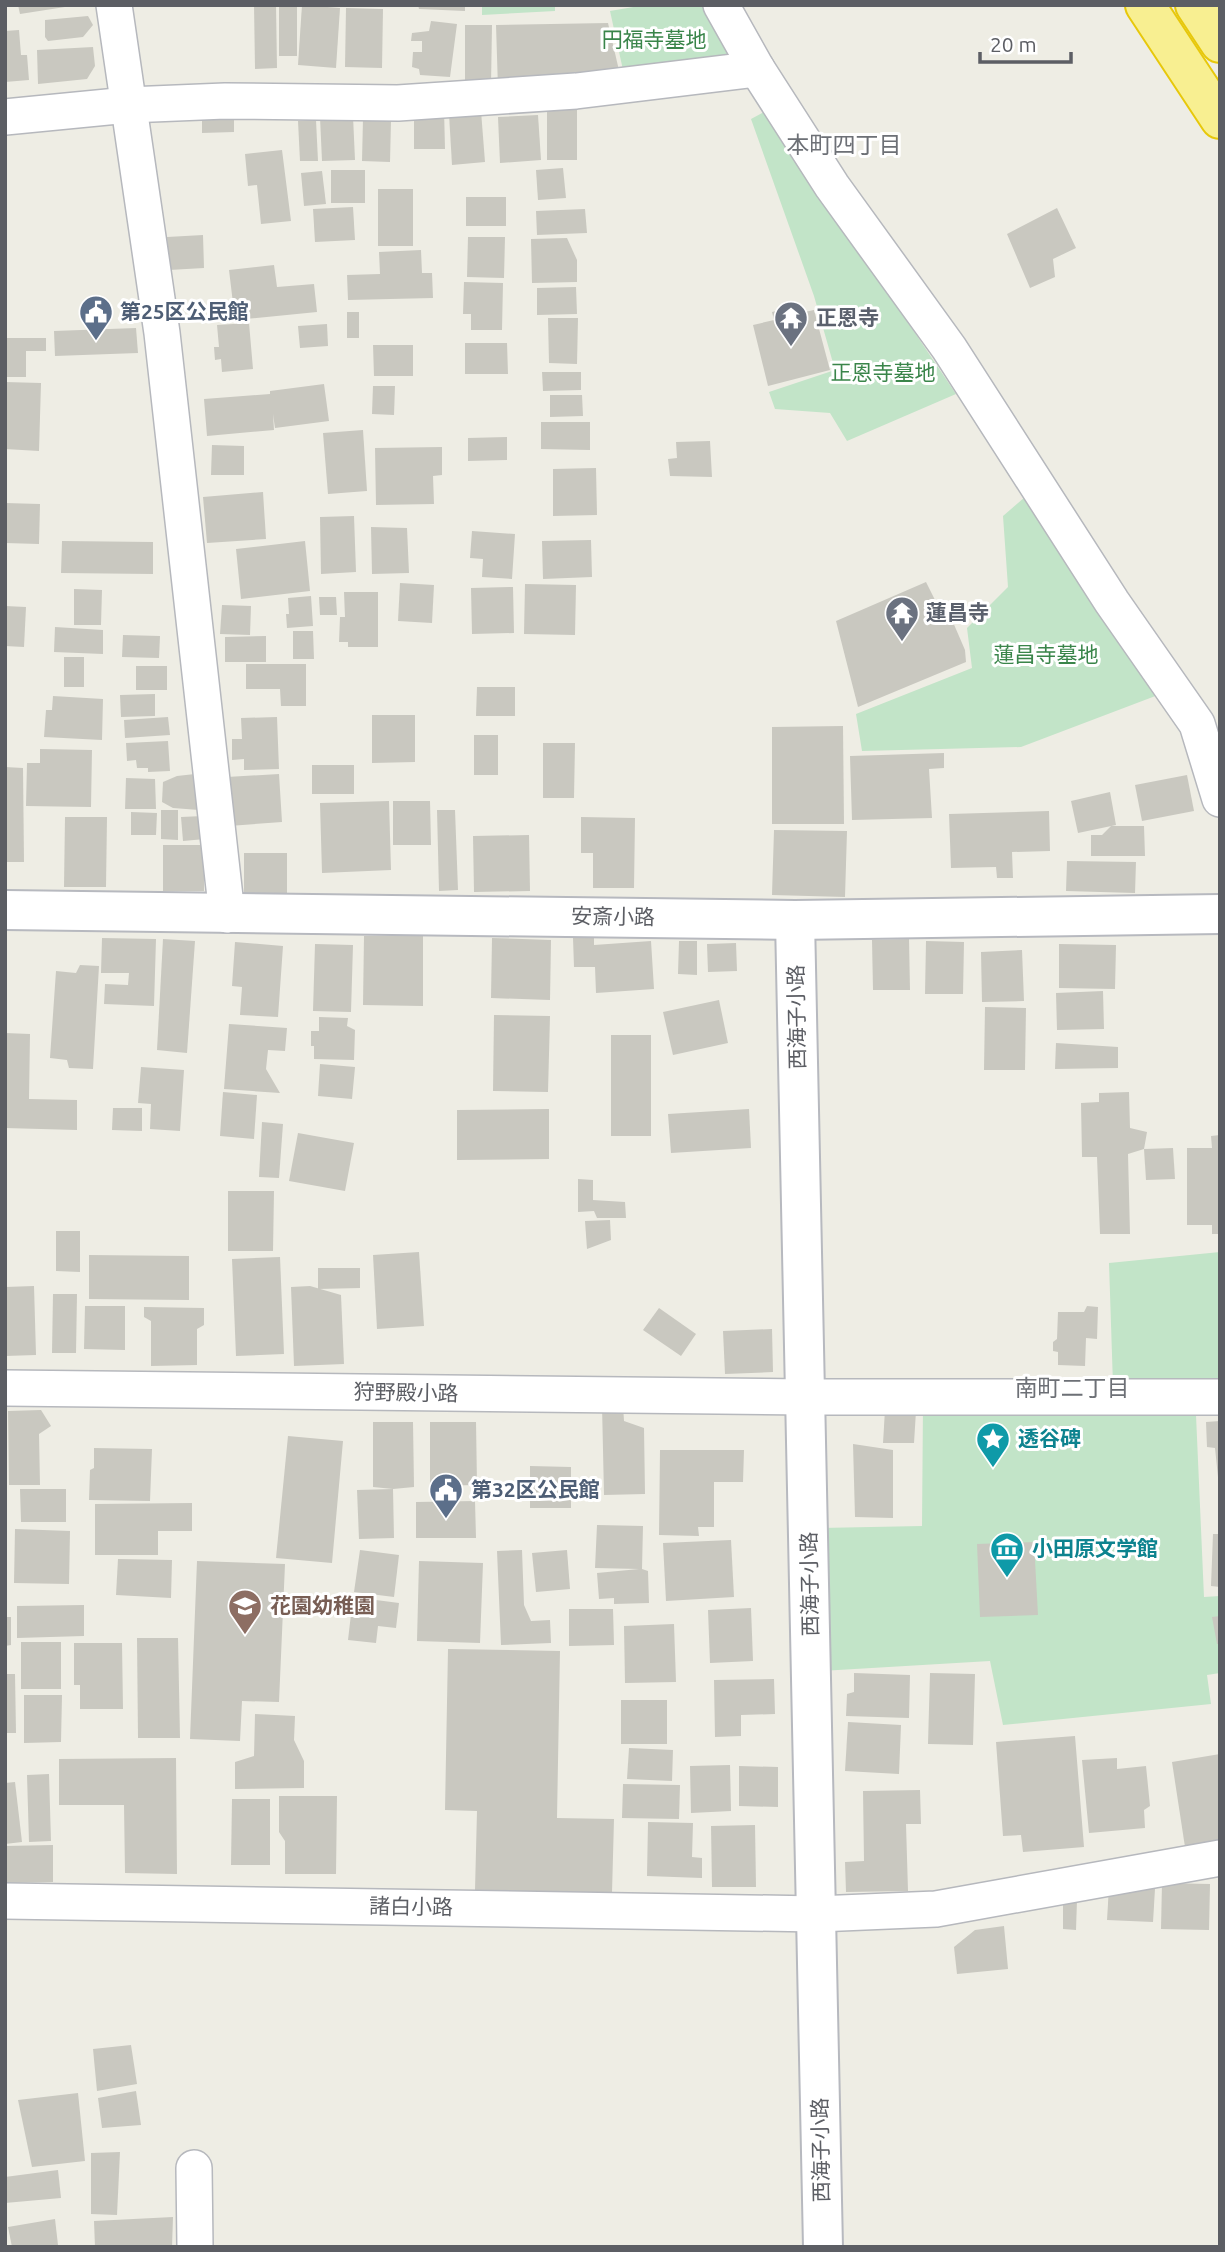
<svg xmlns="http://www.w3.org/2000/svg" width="1225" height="2252" font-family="Ubuntu,'Noto Sans JP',sans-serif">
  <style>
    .green { fill: #c2e4c8 }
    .building { fill: #c9c8c0 }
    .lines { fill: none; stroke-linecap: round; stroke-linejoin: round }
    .street-casing { stroke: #b6b8bd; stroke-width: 38 }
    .secondary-casing { stroke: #b7b9bf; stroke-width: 42 }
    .highway-casing { stroke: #e7c80b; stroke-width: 42 }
    .street { stroke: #fff; stroke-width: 35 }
    .secondary { stroke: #fff; stroke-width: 38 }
    .highway { stroke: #f8ef91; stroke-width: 38 }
    .labels { text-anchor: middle; stroke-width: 6; stroke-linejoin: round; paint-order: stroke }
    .park-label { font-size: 21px; fill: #3a854a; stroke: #fff }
    .service-label { font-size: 21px; font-weight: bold; fill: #4e5e75; stroke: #fff; text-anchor: start }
    .worship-label { font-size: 21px; font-weight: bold; fill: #5b616d; stroke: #fff; text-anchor: start }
    .street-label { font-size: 21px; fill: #5c5e64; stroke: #fff }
    .culture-label { font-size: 21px; font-weight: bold; fill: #0d838f; stroke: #fff; text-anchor: start }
    .education-label { font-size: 21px; font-weight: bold; fill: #785e54; stroke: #fff; text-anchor: start }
    .neighbourhood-label { font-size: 23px; fill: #6d7076; stroke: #fff }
  </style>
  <rect width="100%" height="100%" fill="#eeede4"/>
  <g class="green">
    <path d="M482 5H555V11L482 15Z"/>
    <path d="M645 5H709L744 65 625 79 610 11Z"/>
    <path d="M766 111 956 394 847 441 830 413 775 409 769 392 835 370 814 296 751 119Z"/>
    <path d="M1032 491 1158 695 1021 747 862 751 856 714 972 668 967 628 1008 587 1003 516Z"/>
    <path d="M1220 1252V1385H1113L1109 1263Z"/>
    <path d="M923 1404 1196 1415 1204 1597 1220 1596V1673L1207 1675 1211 1704 1003 1725 990 1661 821 1671 820 1528 922 1526Z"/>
  </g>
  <g class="building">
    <path d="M18 5H65V7L20 14Z"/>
    <path d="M254 5H276L277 68 255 69Z"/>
    <path d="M302 5 340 8 336 68 298 65Z"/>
    <path d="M418 5H465V11L419 9Z"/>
    <rect x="279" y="6" width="18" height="50"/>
    <path d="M346 8 383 9 382 68 345 67Z"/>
    <path d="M88 16 93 25 83 37 48 41 45 37V20Z"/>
    <path d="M431 21 457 24 450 77 420 75 419 69 412 67 413 52H422V41H411L412 33 429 31Z"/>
    <path d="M608 23 621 79 498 89 496 25Z"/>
    <path d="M465 25H492L491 85H465Z"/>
    <path d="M19 30 21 55H27L29 80 5 82V31Z"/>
    <path d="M93 47 95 66 87 79 38 84 37 50Z"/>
    <path d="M414 109H444L445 149H414Z"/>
    <rect x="547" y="110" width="30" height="50"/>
    <path d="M234 111V132L202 133V112Z"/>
    <path d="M481 111 485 162 452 165 449 114Z"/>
    <path d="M538 115 541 160 500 163 498 117Z"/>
    <path d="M353 116 355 160 322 161 320 117Z"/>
    <path d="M363 119 391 120 390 162 362 161Z"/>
    <path d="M316 120 318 161H300L298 121Z"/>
    <path d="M282 150 291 221 261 224 257 185 248 186 245 154Z"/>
    <path d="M563 168 566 198 538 200 536 170Z"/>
    <rect x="331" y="170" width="34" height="33"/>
    <path d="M322 171 326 204 304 206 301 173Z"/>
    <rect x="378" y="189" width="35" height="57"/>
    <rect x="466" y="197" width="40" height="29"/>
    <path d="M353 207 355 240 315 242 313 209Z"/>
    <path d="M1057 208 1076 248 1053 259 1055 277 1030 288 1007 234Z"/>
    <path d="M585 209 587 233 537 235 536 211Z"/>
    <path d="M203 235 204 268 169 270 167 237Z"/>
    <path d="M468 237H505L504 278 467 277Z"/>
    <path d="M567 238 577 260V282L532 283 531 239Z"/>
    <path d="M421 250 422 273H432L433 298 348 300 347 275 380 274 379 252Z"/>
    <path d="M274 265 277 287 314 284 317 312 235 320 229 270Z"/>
    <path d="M464 282 503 283 502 330H471V314H463Z"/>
    <path d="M576 287 577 314 537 315V288Z"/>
    <path d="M798 306 800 313 814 310 830 370 768 386 753 325 774 320 772 312Z"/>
    <rect x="347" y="312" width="12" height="26"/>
    <path d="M548 318H578L577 364 549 363Z"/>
    <path d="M249 323 253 369 222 372 221 359 215 360 214 347H219L217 325Z"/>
    <path d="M327 324 328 346 300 348 298 326Z"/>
    <path d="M136 328 138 353 55 356 54 331Z"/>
    <path d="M5 338H46V351H26V377H5Z"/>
    <path d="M465 343H507L508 374H465Z"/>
    <path d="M373 345H413V376H374Z"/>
    <path d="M542 372H581V390L543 391Z"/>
    <path d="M5 382 41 383 39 451 5 449Z"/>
    <path d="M324 384 329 421 275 428 273 414 274 430 207 436 204 399 270 394V391Z"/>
    <path d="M373 386H395L394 415 372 414Z"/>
    <path d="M550 395H582L583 416 550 417Z"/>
    <path d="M541 422H590V450L541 449Z"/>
    <path d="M363 430 367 491 328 494 323 433Z"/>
    <path d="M507 437V460L468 461V438Z"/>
    <path d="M710 441 712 477 670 476 668 459 677 458 676 442Z"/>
    <path d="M212 445 244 446V475H211Z"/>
    <path d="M442 447V475L433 476 434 504 376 505 375 448Z"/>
    <path d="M596 468 597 515 553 516V469Z"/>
    <path d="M263 492 266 539 207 543 203 497Z"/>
    <path d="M5 503 40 504 39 544 5 543Z"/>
    <path d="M354 516 356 572 321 574 320 517Z"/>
    <path d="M371 527 407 528 409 573 372 574Z"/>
    <path d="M472 531 515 534 512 579 482 577 483 559 470 558Z"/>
    <path d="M591 540 592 577 543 579 542 541Z"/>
    <path d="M62 541 153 542V574L61 573Z"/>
    <path d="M305 541 310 591 241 599 236 549Z"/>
    <path d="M926 582 936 602 943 599 965 650 966 662 858 707 836 621Z"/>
    <path d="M400 583 434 585 432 623 398 621Z"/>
    <path d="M525 584 576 585 575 635 524 634Z"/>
    <path d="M513 587 514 633 472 634 471 588Z"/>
    <path d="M74 589 102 590 101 625H74Z"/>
    <path d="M344 592H378V647H348V642H339L340 617H345Z"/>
    <path d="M311 596 313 626 287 628 286 614H289L288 598Z"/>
    <path d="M319 597H336L337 615H320Z"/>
    <path d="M222 605 251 606 250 635 220 634Z"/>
    <path d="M5 606 26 607 24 647 5 646Z"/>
    <path d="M55 627 103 630V654L54 652Z"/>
    <path d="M293 631H313L314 659H293Z"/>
    <path d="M123 635 160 636 159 658 122 657Z"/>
    <path d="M266 636V662H225V637Z"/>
    <rect x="64" y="657" width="20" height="30"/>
    <path d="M246 664H306V706H281L280 689H246Z"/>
    <rect x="136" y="666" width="31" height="24"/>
    <path d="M477 687H515V716H476Z"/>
    <path d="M155 694V716L121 717 120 695Z"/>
    <path d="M53 696 103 699 102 740 44 737 46 710H52Z"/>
    <path d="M372 715H415V762L372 763Z"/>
    <path d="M168 717 170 735 125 738 124 720Z"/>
    <path d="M277 717 279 769 244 770V759L232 760V739H242L241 718Z"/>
    <path d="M843 726 844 824H772V727Z"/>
    <rect x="474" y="735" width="24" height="40"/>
    <path d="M168 741 170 771 148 772V768H137L136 760 127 761 126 743Z"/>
    <path d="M543 743H575L574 798H543Z"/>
    <path d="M40 749 92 750 91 807 26 806 27 763H40Z"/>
    <path d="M944 753V768L929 769 932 818 852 820 850 756Z"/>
    <rect x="312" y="765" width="42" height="29"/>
    <path d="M5 767 23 768 24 862H5Z"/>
    <path d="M195 774 199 810 173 808 162 802 163 782 177 776Z"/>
    <path d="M279 774 282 822 229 826 227 777Z"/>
    <path d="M1187 775 1194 811 1142 821 1135 785Z"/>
    <path d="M126 778 155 779 156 809H125Z"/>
    <path d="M1110 792 1116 825 1078 833 1071 801Z"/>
    <path d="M389 801 391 870 322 873 320 803Z"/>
    <path d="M393 801H430L431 845H393Z"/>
    <path d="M161 810H178V840L161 839Z"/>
    <path d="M437 810H455L458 890 439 891Z"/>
    <path d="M1049 811 1050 851 1012 852 1013 878H997L996 867 951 868 949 814Z"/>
    <path d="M131 812 157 813 156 835H131Z"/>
    <path d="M203 816 205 839 183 841 181 817Z"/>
    <path d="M65 817H107L106 887H64Z"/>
    <path d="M581 817 635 818 634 888H593V853H581Z"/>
    <path d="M1111 826H1144L1145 856H1091V835H1102Z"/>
    <path d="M774 830 847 831 845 897 772 895Z"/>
    <path d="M529 835 530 891 474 892 473 836Z"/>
    <rect x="163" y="845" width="41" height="46"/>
    <rect x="244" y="853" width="43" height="41"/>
    <path d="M1067 861 1136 862 1135 893 1066 891Z"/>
    <path d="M364 936H423V1006L363 1005Z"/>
    <path d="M102 938 156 939 154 1006 104 1004 105 984 128 985 129 973H101Z"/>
    <path d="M492 938 551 940 550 1000 491 998Z"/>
    <path d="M573 938H594V945L651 941 654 989 596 993 595 967H574Z"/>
    <path d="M163 939 195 941 187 1053 157 1050Z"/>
    <path d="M909 939 910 990H873L872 940Z"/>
    <path d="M679 941H697V975L678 974Z"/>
    <path d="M926 941 964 942 963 994H925Z"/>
    <path d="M235 942 283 946 278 1017 240 1015 242 987 232 986Z"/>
    <path d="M736 943 737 971 708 972 707 944Z"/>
    <path d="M315 944 353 945 351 1012 313 1011Z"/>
    <path d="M1059 944 1116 945 1115 989 1059 988Z"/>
    <path d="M1022 950 1024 1001 982 1002 981 952Z"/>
    <path d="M80 965 99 966 93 1069 69 1068 67 1060 50 1058 56 971 76 973Z"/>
    <path d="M1103 991 1104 1029 1057 1030 1056 993Z"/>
    <path d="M719 1000 728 1043 673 1055 663 1012Z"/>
    <path d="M985 1007 1026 1008 1025 1070H984Z"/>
    <path d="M494 1015 550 1016 548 1092 493 1091Z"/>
    <path d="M319 1017 348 1018 347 1026 355 1030 354 1060 314 1059V1046H311V1031H319Z"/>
    <path d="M229 1024 287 1028 285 1051 268 1050 266 1069 280 1093 224 1089Z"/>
    <path d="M5 1033 30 1034 29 1099 77 1100V1130L5 1128Z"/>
    <rect x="611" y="1035" width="40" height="101"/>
    <path d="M1056 1043 1118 1047V1068L1055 1069Z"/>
    <path d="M320 1064 355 1067 352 1099 318 1096Z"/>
    <path d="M141 1067 184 1070 180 1131 150 1129 151 1104 138 1103Z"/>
    <path d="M223 1092 257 1095 254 1139 220 1136Z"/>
    <path d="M1129 1092 1130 1128 1147 1132 1144 1149 1128 1154 1130 1234H1100L1097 1157H1082L1081 1103 1099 1102V1093Z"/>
    <path d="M113 1108H142V1131L112 1130Z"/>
    <path d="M549 1109V1159L457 1160V1110Z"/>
    <path d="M749 1109 751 1148 671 1153 668 1114Z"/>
    <path d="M262 1122 283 1124 279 1178 259 1177Z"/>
    <path d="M298 1133 354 1143 345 1191 289 1181Z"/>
    <path d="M1220 1135V1234H1212V1225H1187V1148H1212L1211 1136Z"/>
    <path d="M1173 1148 1175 1179 1146 1180 1144 1149Z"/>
    <path d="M578 1179 593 1180V1200L625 1202 626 1218H597L594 1211 578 1212Z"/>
    <path d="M228 1191H274L273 1251H228Z"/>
    <path d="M610 1220 611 1240 587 1249 585 1221Z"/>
    <path d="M56 1231H80V1272L56 1271Z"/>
    <path d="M419 1252 424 1326 377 1329 373 1255Z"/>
    <path d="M89 1255 189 1256V1300L89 1299Z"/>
    <path d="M280 1257 284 1354 236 1356 232 1259Z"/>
    <path d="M318 1268H360V1288L318 1289Z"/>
    <path d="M34 1286 36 1355 5 1356V1287Z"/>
    <path d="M310 1286 341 1295 344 1364 294 1366 291 1287Z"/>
    <path d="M53 1294H77L76 1353H52Z"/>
    <path d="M85 1306H125V1350L84 1349Z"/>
    <path d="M1087 1306 1098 1307 1097 1339 1086 1338 1085 1366 1058 1365V1352L1053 1351V1342L1057 1339 1058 1312H1084Z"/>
    <path d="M144 1307 204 1308V1325L197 1329V1365L151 1366V1321L144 1317Z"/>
    <path d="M659 1308 696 1334 681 1356 643 1330Z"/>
    <path d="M772 1329 773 1372 725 1374 723 1331Z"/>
    <path d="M602 1405H623L624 1421 644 1428 645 1494 604 1495Z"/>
    <path d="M41 1410 51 1426 39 1434 40 1485H9L8 1411Z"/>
    <path d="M885 1410 916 1411 914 1443H883Z"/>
    <path d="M1220 1421V1477H1218L1215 1448 1207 1447 1206 1422Z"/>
    <path d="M373 1422H413L414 1487 393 1489 373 1487Z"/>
    <path d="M430 1422H476L477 1485 430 1486Z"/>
    <path d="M288 1436 343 1441 332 1563 276 1558Z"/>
    <path d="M853 1444 893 1450V1518L855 1517Z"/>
    <path d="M94 1448 152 1449 150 1501 89 1500 90 1470 94 1468Z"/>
    <path d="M660 1450H744L743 1482H714V1527H698L699 1536 659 1535Z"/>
    <path d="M530 1466 571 1467V1508H530Z"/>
    <path d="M20 1489H66V1522H21Z"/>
    <path d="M393 1489 394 1538 359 1539 357 1490Z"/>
    <path d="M475 1501 476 1538H416V1502Z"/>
    <path d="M192 1503V1531H158V1555H95V1504Z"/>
    <path d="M597 1525 643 1526 642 1569 648 1571 649 1603 614 1604V1598L599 1599 597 1573 639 1569 595 1568Z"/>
    <path d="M15 1529 70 1531 69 1584 14 1583Z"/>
    <path d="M1213 1534H1220V1587L1211 1586Z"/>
    <path d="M731 1540 734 1597 666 1601 663 1543Z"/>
    <path d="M1034 1542 1038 1615 980 1617 977 1544Z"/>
    <path d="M360 1550 399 1555 394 1597 354 1592Z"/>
    <path d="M522 1550 524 1605 531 1621 550 1620 551 1643 501 1645 497 1551Z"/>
    <path d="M567 1550 570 1589 536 1592 532 1553Z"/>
    <path d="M118 1559 172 1560 171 1598 116 1595Z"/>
    <path d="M197 1561 285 1564 279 1702 242 1701 240 1741 190 1739Z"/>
    <path d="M419 1561 483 1563 480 1643 417 1641Z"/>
    <path d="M353 1597 399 1603 396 1628 378 1626 376 1643 348 1640Z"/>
    <path d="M84 1605V1636L17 1638V1606Z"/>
    <path d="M751 1608 753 1661 710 1663 708 1610Z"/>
    <path d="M569 1609H613L614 1645 569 1646Z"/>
    <path d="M1220 1616V1644H1217L1212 1617Z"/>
    <path d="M5 1617H11V1645L5 1646Z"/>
    <path d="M674 1624 676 1682 625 1683 624 1626Z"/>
    <path d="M137 1638H178L180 1738H138Z"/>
    <rect x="21" y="1642" width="40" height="47"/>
    <path d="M74 1643H122L123 1709H80V1685H74Z"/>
    <path d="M448 1649 560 1651 557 1818 614 1819 612 1893 475 1890 477 1811 445 1810Z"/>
    <path d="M854 1673 910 1675 909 1718 846 1716 847 1694 854 1692Z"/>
    <path d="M930 1673 975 1674 973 1745 928 1744Z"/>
    <path d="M5 1674H15L16 1733H5Z"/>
    <path d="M774 1679 775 1714 741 1715V1736L715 1737 714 1680Z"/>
    <path d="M24 1695H62L61 1742 24 1743Z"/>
    <rect x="621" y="1700" width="46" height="44"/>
    <path d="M255 1714 295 1716 294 1740 304 1761V1788L235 1789V1762L254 1756Z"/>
    <path d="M848 1722 901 1725 899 1774 845 1771Z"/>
    <path d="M1075 1736 1084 1847 1023 1852 1021 1835 1003 1836 996 1742Z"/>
    <path d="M629 1748 673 1750 672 1781 627 1779Z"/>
    <path d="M1220 1754V1842L1185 1847 1172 1762Z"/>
    <path d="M176 1758 177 1874 125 1873 124 1805H59V1759Z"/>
    <path d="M1117 1758V1769L1146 1766 1150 1806 1144 1810 1145 1828 1089 1833 1082 1760Z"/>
    <path d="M730 1765 731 1811 691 1813 690 1766Z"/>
    <path d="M739 1766 778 1767V1807L739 1806Z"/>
    <path d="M49 1774 51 1841 29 1842 27 1775Z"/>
    <path d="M15 1782 22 1842 5 1844V1783Z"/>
    <path d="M623 1784 680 1785 679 1819 622 1818Z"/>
    <path d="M920 1790 921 1824H906L908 1891 846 1892 845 1862 864 1861 863 1791Z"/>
    <path d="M279 1796H337L336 1874H285V1841L279 1832Z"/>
    <path d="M232 1799H270V1865H231Z"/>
    <path d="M648 1822 693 1823 692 1857 702 1858V1878L647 1876Z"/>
    <path d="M755 1825 756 1887H712L711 1826Z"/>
    <path d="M53 1845V1882L5 1883V1846Z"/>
    <path d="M1162 1883 1210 1884 1209 1930 1161 1929Z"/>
    <path d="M1109 1887 1155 1889 1153 1922 1107 1920Z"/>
    <path d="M1063 1900H1077L1076 1930 1063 1929Z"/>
    <path d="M1004 1926 1008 1969 957 1974 954 1947 975 1930Z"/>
    <path d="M131 2045 137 2084 97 2091 93 2049Z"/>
    <path d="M136 2091 141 2125 102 2128 98 2098Z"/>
    <path d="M78 2093 85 2161 32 2167 18 2100Z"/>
    <path d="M120 2152 117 2215 91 2214V2153Z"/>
    <path d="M58 2170 61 2198 5 2203V2177Z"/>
    <path d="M173 2217 172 2247H95L94 2221Z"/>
    <path d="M55 2219 58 2245 12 2247 8 2227Z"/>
  </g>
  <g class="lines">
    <g class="street-casing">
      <g id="street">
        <path d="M114 5 162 333 227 915"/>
        <path d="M721 5 757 69 832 186 949 348 1112 602 1197 724 1220 799"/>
        <path d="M5 117 128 105 225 101 398 103 576 91 757 69"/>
        <path d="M5 1388 806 1397H1220"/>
        <path d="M5 1901 817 1914 936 1909 1220 1858"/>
        <path d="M194 2168 195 2247"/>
      </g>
    </g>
    <g class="secondary-casing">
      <g id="secondary">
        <path d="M5 910 795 920 1220 914"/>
        <path d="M795 920 823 2247"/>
      </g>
    </g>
    <g class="highway-casing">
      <g id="highway">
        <path d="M1145 5 1220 119"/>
        <path d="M1195 5 1220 43"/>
      </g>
    </g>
    <use href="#street" class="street"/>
    <use href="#secondary" class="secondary"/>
    <use href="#highway" class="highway"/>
  </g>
  <defs>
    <g id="civic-pin" transform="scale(1.75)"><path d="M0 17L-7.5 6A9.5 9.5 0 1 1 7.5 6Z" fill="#5c6f8a" stroke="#fff"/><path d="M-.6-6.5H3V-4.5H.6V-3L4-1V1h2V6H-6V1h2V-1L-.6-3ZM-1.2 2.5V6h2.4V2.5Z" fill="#fff"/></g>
    <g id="temple-pin" transform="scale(1.75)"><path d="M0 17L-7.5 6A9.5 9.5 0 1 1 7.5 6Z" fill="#6b7280" stroke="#fff"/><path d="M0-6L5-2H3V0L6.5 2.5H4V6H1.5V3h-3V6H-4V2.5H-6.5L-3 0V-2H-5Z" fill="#fff"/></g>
    <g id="sight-pin" transform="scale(1.75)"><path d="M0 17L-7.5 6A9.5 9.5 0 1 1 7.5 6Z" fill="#0f9aa8" stroke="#fff"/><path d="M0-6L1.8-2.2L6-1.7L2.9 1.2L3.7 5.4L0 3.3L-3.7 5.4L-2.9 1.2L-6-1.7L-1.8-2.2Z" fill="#fff"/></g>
    <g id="museum-pin" transform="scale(1.75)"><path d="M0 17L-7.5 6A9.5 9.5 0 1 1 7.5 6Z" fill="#0f9aa8" stroke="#fff"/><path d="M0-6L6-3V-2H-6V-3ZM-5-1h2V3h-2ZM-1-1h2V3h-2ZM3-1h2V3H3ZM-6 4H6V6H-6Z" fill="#fff"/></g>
    <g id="school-pin" transform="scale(1.75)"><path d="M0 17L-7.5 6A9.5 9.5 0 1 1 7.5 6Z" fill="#8d6e63" stroke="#fff"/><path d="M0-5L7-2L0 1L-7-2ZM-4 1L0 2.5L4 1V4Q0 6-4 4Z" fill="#fff"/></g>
  </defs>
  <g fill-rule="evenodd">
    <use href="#civic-pin" x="96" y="312"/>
    <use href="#temple-pin" x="791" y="318"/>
    <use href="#temple-pin" x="902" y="613"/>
    <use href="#sight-pin" x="993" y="1439"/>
    <use href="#civic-pin" x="446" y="1490"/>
    <use href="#museum-pin" x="1007" y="1549"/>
    <use href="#school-pin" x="245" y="1606"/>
  </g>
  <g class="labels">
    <g class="park-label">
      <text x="654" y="47">円福寺墓地</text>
      <text x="883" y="380">正恩寺墓地</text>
      <text x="1046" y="662">蓮昌寺墓地</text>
    </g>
    <g class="service-label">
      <text x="120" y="319">第25区公民館</text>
      <text x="471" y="1497">第32区公民館</text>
    </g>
    <g class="worship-label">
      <text x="816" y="325">正恩寺</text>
      <text x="926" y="620">蓮昌寺</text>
    </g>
    <g class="street-label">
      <text transform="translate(613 917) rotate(1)" y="7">安斎小路</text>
      <text transform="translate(797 1017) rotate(-91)" y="7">西海子小路</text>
      <text transform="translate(406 1393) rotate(1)" y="7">狩野殿小路</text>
      <text transform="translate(810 1584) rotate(-91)" y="7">西海子小路</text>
      <text transform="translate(411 1907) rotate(1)" y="7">諸白小路</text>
      <text transform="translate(821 2150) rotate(-91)" y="7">西海子小路</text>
    </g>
    <g class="culture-label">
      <text x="1018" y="1446">透谷碑</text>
      <text x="1032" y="1556">小田原文学館</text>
    </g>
    <g class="education-label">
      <text x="270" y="1613">花園幼稚園</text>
    </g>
    <g class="neighbourhood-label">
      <text x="844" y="153">本町四丁目</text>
      <text x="1072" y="1396">南町二丁目</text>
    </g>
  </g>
  <rect width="1225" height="2252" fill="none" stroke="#5c5e64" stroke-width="14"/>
  <path d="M980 52v10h91v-10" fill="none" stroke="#5c5e64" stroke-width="3.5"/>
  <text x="990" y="52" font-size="21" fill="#5c5e64" stroke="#ffffff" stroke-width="5" paint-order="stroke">20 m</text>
</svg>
